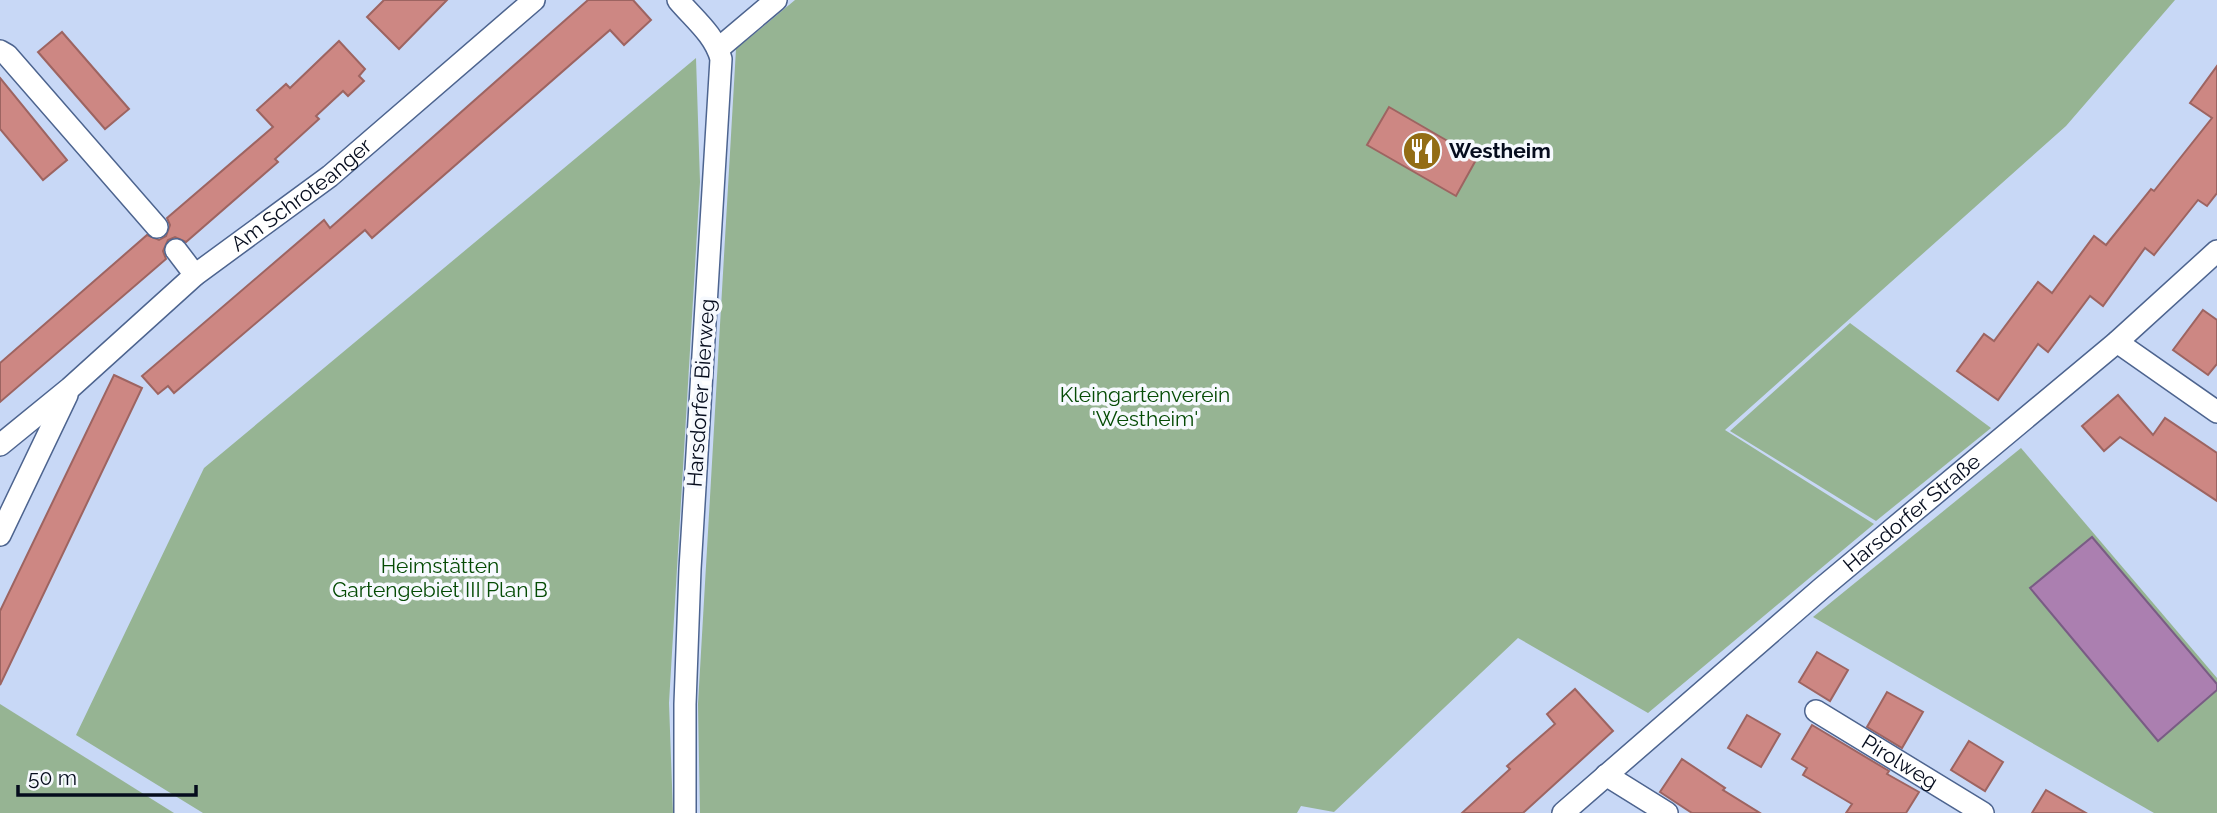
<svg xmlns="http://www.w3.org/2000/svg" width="2217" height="813" font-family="Raleway,sans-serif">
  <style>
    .green { fill: #96b493 }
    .water { fill: #ab7fb0; stroke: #795c84; stroke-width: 2 }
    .building { fill: #cd8783; stroke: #9d6461; stroke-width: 2 }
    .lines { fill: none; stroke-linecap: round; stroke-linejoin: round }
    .minor-casing { stroke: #4d648f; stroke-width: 24 }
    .minor { stroke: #fff; stroke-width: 21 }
    .labels { text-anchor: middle; stroke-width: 7; stroke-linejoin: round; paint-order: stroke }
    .poi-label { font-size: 21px; font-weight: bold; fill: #050c1d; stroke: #f6f9fe; text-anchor: start }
    .street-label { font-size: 21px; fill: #050c1d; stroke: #f6f9fe }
    .park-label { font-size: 21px; fill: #054b05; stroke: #f6f9fe }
  </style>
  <rect width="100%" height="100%" fill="#c8d8f6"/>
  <g class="green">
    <path d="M795 0H2175L2066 126 1725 430 1874 524 1648 713 1518 638 1334 812 1301 806 1297 813H700L698 704 736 49Z"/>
    <path d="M696 58 700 182 669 703 673 813H203L76 735 204 468Z"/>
    <path d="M1850 323 1991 428 1876 521 1730 431Z"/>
    <path d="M2021 448 2217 678V813H2154L1813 617Z"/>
    <path d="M0 704 174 813H0Z"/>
  </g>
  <path class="water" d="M2092 537 2217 684V690L2158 741 2030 588Z"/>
  <g class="building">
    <path d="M384 0H447L399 49 367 17Z"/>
    <path d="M588 0H633L651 20 624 45 610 30 372 238 365 230 174 393 168 386 158 394 142 376 324 220 330 228Z"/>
    <path d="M62 32 129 109 105 129 38 52Z"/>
    <path d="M339 41 365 69 359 76 364 81 348 96 343 91 316 116 319 119 275 159 278 162 186 242 175 237 168 240 163 251 166 259 0 402V363L147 235 159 240 166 236 170 225 167 218 273 127 257 110 286 84 290 88Z"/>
    <path d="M2217 66V193L2207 206 2198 200 2154 255 2145 248 2103 306 2090 296 2048 352 2038 344 1998 400 1957 371 1984 334 1994 341 2038 282 2052 293 2094 236 2106 245 2151 189 2154 191 2212 118 2190 103Z"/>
    <path d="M0 78 67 160 43 180 0 129Z"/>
    <path d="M1389 107 1477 158 1456 196 1367 145Z"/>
    <path d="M2203 310 2217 320V364L2208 375 2173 350Z"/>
    <path d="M114 375 142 388 0 685V611Z"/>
    <path d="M2118 395 2153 435 2165 418 2217 453V501L2120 437 2104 451 2082 426Z"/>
    <path d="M1817 652 1848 670 1830 701 1799 682Z"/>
    <path d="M1575 689 1613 731 1523 813H1462L1510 769 1507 766 1555 724 1547 714Z"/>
    <path d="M1887 692 1923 712 1902 748 1867 727Z"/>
    <path d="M1747 715 1780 734 1761 767 1728 748Z"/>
    <path d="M1812 725 1889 771 1887 774 1919 792 1906 813H1846L1852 804 1803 775 1807 768 1792 759Z"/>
    <path d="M1969 741 2003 762 1985 791 1951 770Z"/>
    <path d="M1682 759 1725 788 1723 790 1760 813H1692L1660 792Z"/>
    <path d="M2046 790 2086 813H2032Z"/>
  </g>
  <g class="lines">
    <g class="minor-casing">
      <g id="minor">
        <path d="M678 0C693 18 715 35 721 59L690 569 685 704V813"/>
        <path d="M718 49 776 0"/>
        <path d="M0 51 7 55 157 227"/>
        <path d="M176 250 195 275"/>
        <path d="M2117 342 2217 412"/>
        <path id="s1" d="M0 445 70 388 195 275 330 176 534 0"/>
        <path d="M0 535 67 395"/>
        <path id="s2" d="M1816 711 1983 813"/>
        <path d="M1606 775 1667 813"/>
        <path id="s3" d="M1563 813 1822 588 2117 342 2217 251"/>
      </g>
    </g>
    <use href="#minor" class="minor"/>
  </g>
  <defs>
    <g id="restaurant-disc" transform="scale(2.0125)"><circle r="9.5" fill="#936d15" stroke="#f6f9fe"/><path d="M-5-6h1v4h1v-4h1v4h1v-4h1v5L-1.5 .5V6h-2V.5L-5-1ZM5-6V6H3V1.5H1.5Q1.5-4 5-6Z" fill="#fff"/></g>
  </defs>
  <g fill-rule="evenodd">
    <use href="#restaurant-disc" x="1422" y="151"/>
  </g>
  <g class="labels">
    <g class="poi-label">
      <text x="1449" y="158">Westheim</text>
    </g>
    <g class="street-label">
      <text dy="7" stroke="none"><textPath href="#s1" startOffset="392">Am Schroteanger</textPath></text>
      <text transform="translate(701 393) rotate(-86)" y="7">Harsdorfer Bierweg</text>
      <text dy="7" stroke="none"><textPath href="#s3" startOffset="460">Harsdorfer Straße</textPath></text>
      <text dy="7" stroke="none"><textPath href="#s2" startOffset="98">Pirolweg</textPath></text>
    </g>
    <g class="park-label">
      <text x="1145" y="402">Kleingartenverein<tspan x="1145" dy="24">'Westheim'</tspan></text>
      <text x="440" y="573">Heimstätten<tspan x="440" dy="24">Gartengebiet III Plan B</tspan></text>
    </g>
  </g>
  <path d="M18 785v10h178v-10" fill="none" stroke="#050c1d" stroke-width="3.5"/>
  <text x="28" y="785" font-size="21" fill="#050c1d" stroke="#f6f9fe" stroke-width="5" paint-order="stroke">50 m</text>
</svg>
